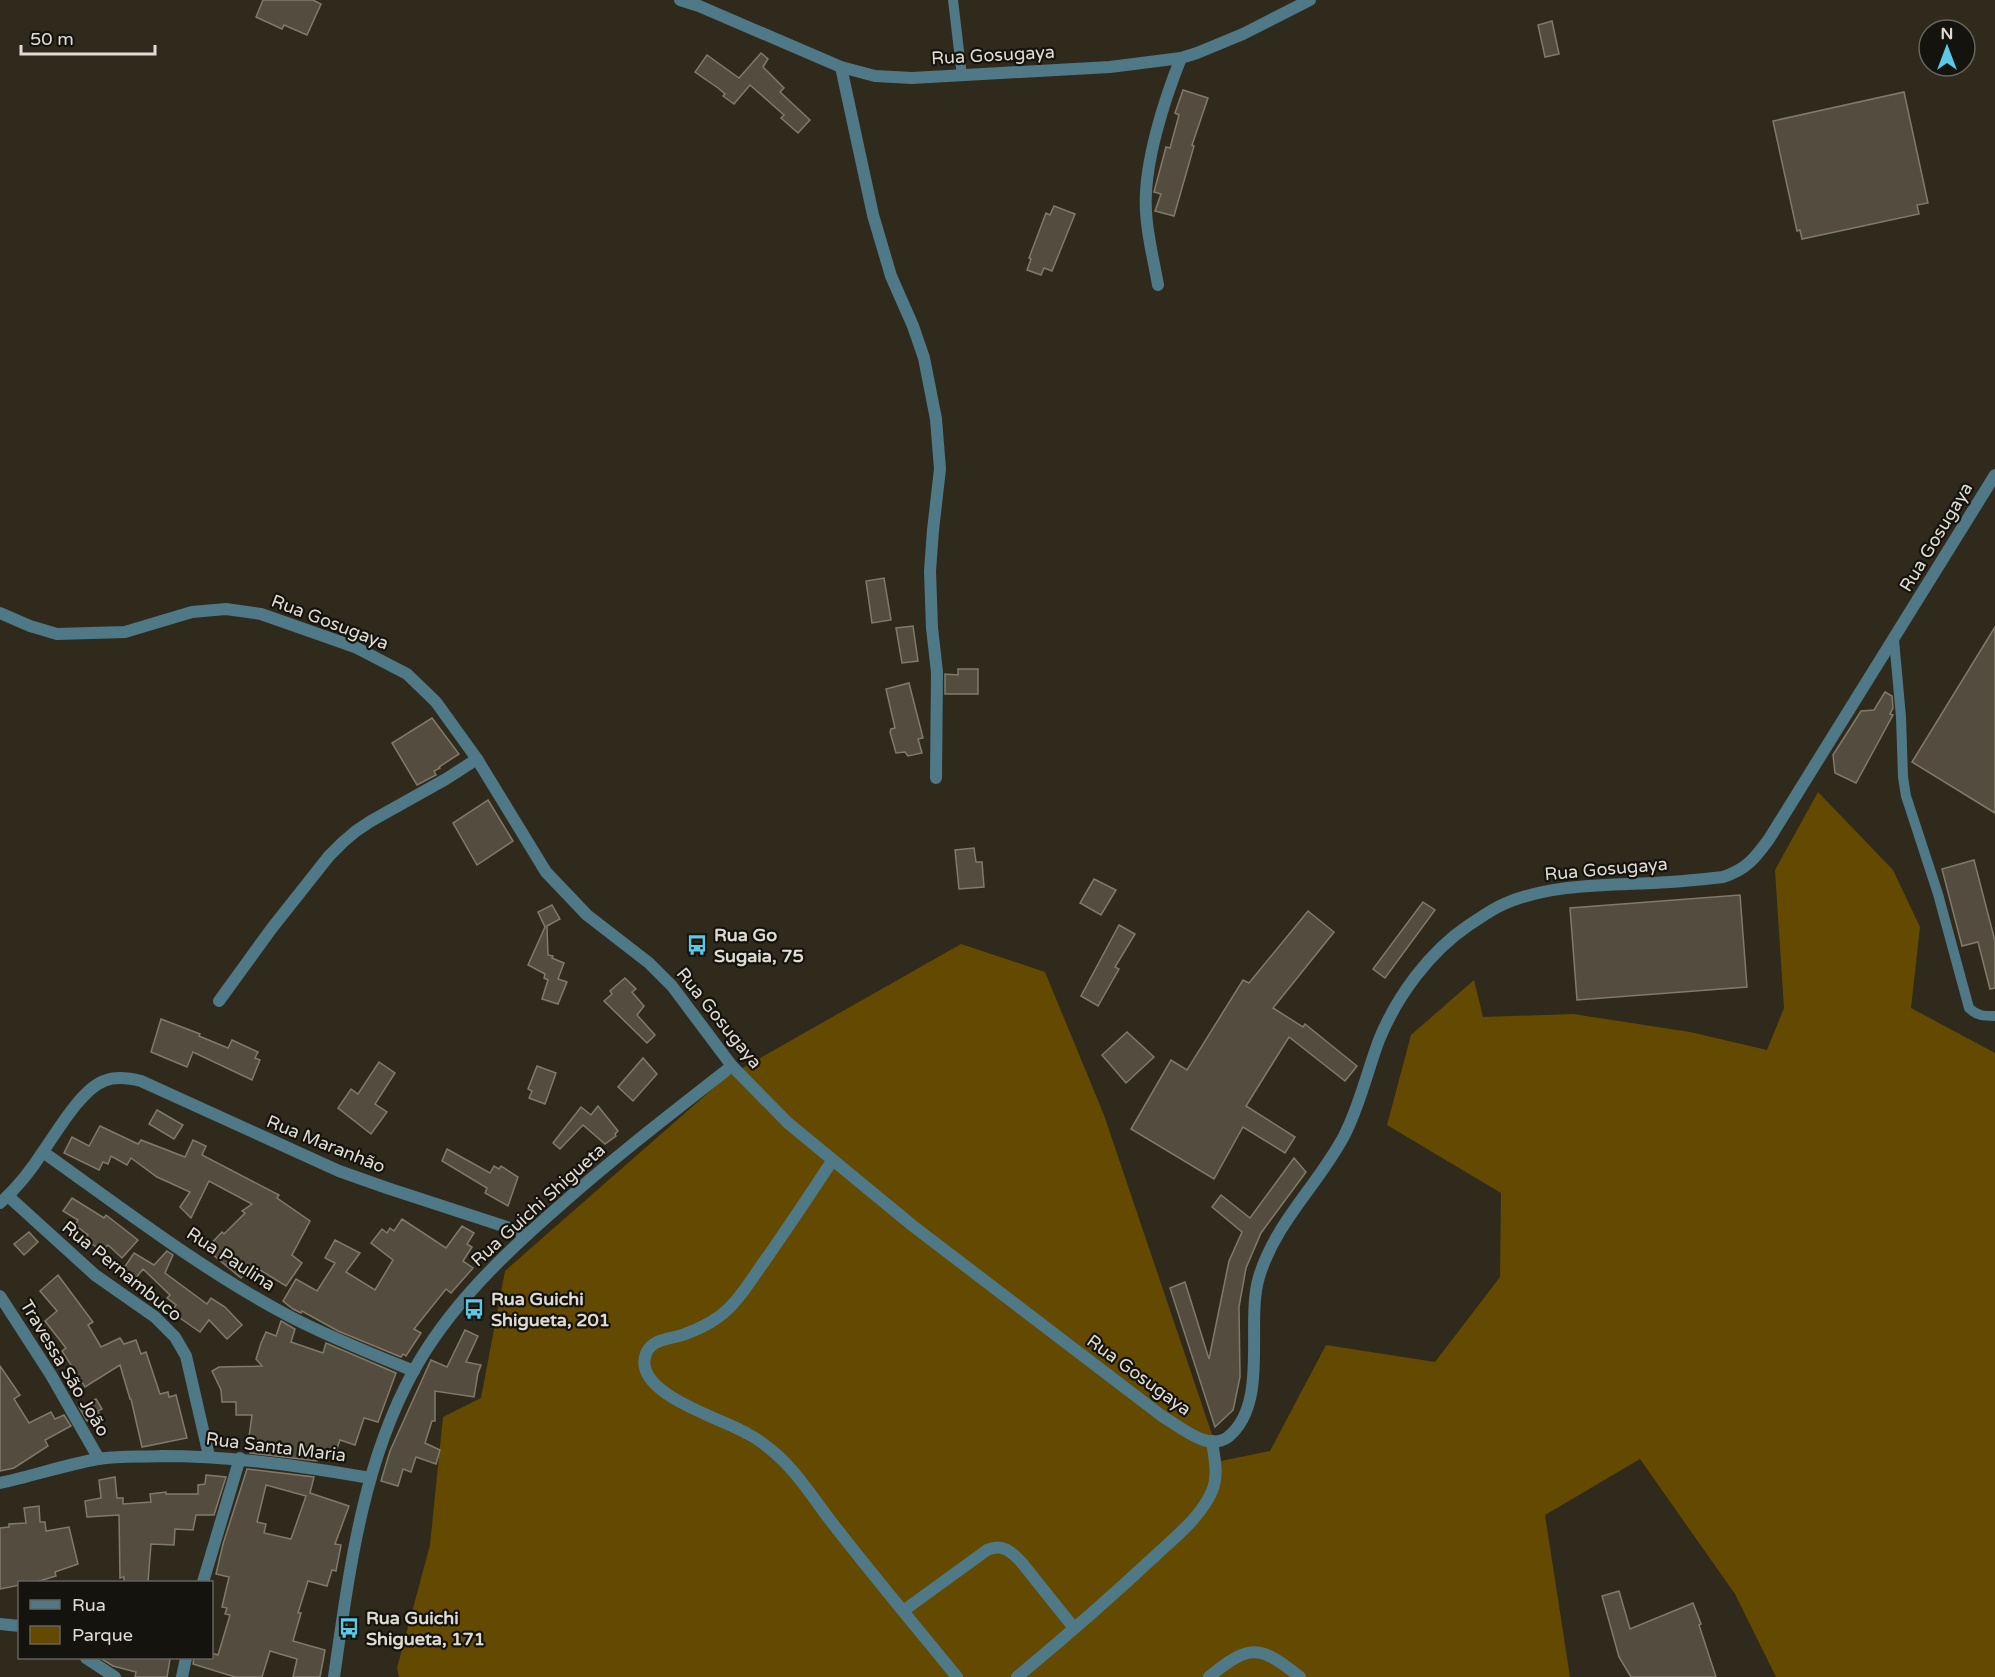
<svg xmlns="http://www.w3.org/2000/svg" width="1995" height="1677" font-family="'Varela Round',sans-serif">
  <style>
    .green { fill: #634a00 }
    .building { fill: #544d3f; stroke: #817a6b; stroke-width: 1.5; fill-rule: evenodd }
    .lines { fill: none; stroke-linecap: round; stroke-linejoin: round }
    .service { stroke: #4f7986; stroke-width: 10 }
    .minor { stroke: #4f7986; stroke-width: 12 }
    .labels { text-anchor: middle; stroke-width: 4.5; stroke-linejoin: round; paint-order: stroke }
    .street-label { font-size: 18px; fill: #e0dcd4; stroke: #15130d }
    .poi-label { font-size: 18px; font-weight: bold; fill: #e0dcd4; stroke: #15130d; text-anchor: start }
  </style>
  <rect width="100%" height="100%" fill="#302a1d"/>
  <path class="green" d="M1818 792 1893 870 1920 927 1911 1008 1995 1053V1677H1776L1735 1594 1640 1459 1545 1515 1570 1677H399L397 1668 430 1545 443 1417 481 1398 505 1271 725 1078 961 944 1045 972 1104 1115 1221 1461 1270 1451 1326 1345 1435 1362 1500 1277 1501 1193 1387 1125 1411 1035 1474 980 1483 1017 1573 1014 1690 1032 1767 1050 1784 1008 1775 870Z"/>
  <g class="building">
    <path d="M263 0H313L321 4 307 35 284 25 282 29 256 17Z"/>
    <path d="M1552 21 1559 54 1545 57 1538 25Z"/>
    <path d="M761 53 768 59 763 67 784 88 780 92 810 120 798 133 781 118 784 115 750 85 734 104 723 96 725 94 718 88 695 72 707 55 739 78Z"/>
    <path d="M1183 90 1208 98 1192 145 1194 146 1174 216 1155 211 1161 194 1154 192 1166 147 1170 148 1179 115 1175 113Z"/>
    <path d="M1904 92 1928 203 1917 205 1919 214 1802 239 1800 230 1797 231 1773 121Z"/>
    <path d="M1054 206 1075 214 1052 271 1044 268 1041 275 1027 270 1031 259 1029 258 1046 213 1050 215Z"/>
    <path d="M884 578 891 620 872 623 866 581Z"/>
    <path d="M913 626 918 661 902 663 896 628Z"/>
    <path d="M1995 627V813L1912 762Z"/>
    <path d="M958 669H978V694H945V674L958 675Z"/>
    <path d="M909 683 923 738 918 739 922 753 908 756 905 752 896 753 890 732 891 729 895 728 886 689Z"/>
    <path d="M1885 692 1892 696 1893 708 1890 714 1893 715 1856 783 1835 773 1833 755 1861 711 1874 710Z"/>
    <path d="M432 718 459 754 439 767 440 768 434 771 436 775 417 785 392 743Z"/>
    <path d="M488 800 513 841 477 865 453 823Z"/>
    <path d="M974 848 976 862H982L984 887 959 889 955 850Z"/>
    <path d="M1974 860 1995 941V988L1990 989 1978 942 1962 946 1942 869Z"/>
    <path d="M1094 879 1116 890 1101 915 1080 903Z"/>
    <path d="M1740 895 1747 987 1577 1000 1570 908Z"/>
    <path d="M1423 902 1435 910 1385 978 1373 969Z"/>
    <path d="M552 905 560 919 547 926 548 955 553 956 552 958 564 963 558 979 567 982 558 1004 542 999 548 980 544 978 545 974 528 965 545 927 538 912Z"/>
    <path d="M1308 911 1334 932 1273 1008 1303 1027 1305 1024 1357 1066 1345 1081 1289 1037 1246 1106 1295 1137 1285 1153 1243 1127 1214 1179 1131 1129 1171 1060 1187 1070 1243 980 1249 983Z"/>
    <path d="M1119 925 1135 934 1115 967 1119 969 1098 1006 1081 996Z"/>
    <path d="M625 978 636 989 632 992 644 1006 637 1015 655 1035 647 1043 604 1001 612 994 610 991Z"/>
    <path d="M161 1019 200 1034 199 1036 228 1048 232 1040 258 1052 255 1058 260 1060 252 1080 193 1052 187 1067 151 1052Z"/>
    <path d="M1127 1032 1154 1057 1126 1083 1102 1055Z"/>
    <path d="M643 1058 657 1074 633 1101 618 1087Z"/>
    <path d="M379 1062 395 1073 375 1104 387 1112 371 1134 338 1108 351 1089 358 1094Z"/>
    <path d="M537 1066 556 1073 545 1104 529 1098 532 1091 528 1089Z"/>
    <path d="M598 1106 618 1131 615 1134 616 1136 605 1144 583 1125 560 1149 553 1143 581 1107 591 1115Z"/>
    <path d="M157 1110 183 1125 174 1139 149 1124Z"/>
    <path d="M100 1126 138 1144 141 1140 185 1157 193 1140 206 1146 202 1155 279 1195 277 1198 310 1221 292 1255 302 1263 286 1286 252 1265 241 1278 206 1249 222 1232 224 1234 245 1213 242 1211 252 1204 209 1181 191 1218 180 1207 190 1192 157 1177 131 1158 127 1165 111 1156 108 1164 103 1162 99 1170 64 1153 72 1137 89 1146Z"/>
    <path d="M447 1149 490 1173 494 1166 499 1169 501 1166 518 1177 508 1206 485 1193 487 1188 442 1161Z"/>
    <path d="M1294 1158 1306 1172 1261 1233 1246 1268 1239 1307 1240 1377 1234 1406 1233 1410 1215 1427 1170 1288 1185 1282 1209 1359 1229 1261 1242 1232 1212 1207 1221 1195 1250 1218Z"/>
    <path d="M72 1198 104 1218 106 1215 138 1240 122 1258 108 1245 102 1251 85 1239 88 1235 75 1225 78 1220 63 1211Z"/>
    <path d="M402 1219 446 1248 462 1226 474 1233 467 1244 472 1247 463 1261 473 1268 451 1293 446 1289 414 1329 421 1333 406 1356 403 1354 401 1357 338 1331 302 1311 301 1313 293 1309 283 1301 296 1279 317 1291 335 1263 325 1258 335 1240 360 1253 346 1272 375 1290 393 1260 371 1243 382 1229 387 1233 390 1228 394 1231Z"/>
    <path d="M29 1232 38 1242 24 1255 14 1244Z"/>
    <path d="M167 1251 173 1255 165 1273 207 1304 211 1298 225 1307 242 1325 227 1339 209 1320 200 1332 177 1316 172 1311 176 1305 167 1298 170 1295 143 1269 135 1279 124 1268 134 1253 154 1265Z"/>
    <path d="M58 1275 93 1322 88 1325 101 1347 120 1338 124 1344 136 1340 141 1354 146 1352 160 1394 168 1392 169 1397 176 1395 187 1438 142 1447 131 1399H130L120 1365 85 1387 62 1351 66 1348 45 1321 57 1311 40 1291Z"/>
    <path d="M281 1321 295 1329 291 1342 323 1353 326 1343 396 1373 378 1422 364 1418 355 1445 340 1440 334 1457 319 1453 317 1461 250 1453 252 1444H248L252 1415H236V1402H222L221 1390 212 1371 219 1367 262 1366 256 1359 261 1343 266 1332 276 1336Z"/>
    <path d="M465 1330 478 1336 466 1362 481 1365 478 1373 474 1397 435 1391V1421H432L425 1443 440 1450 436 1464 416 1457 411 1472 403 1469 398 1486 381 1481 390 1451 431 1360 447 1367Z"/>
    <path d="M0 1366 20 1395 14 1399 29 1423 51 1412 55 1419 64 1415 71 1426 45 1440 48 1446 14 1468 0 1471Z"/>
    <path d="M96 1399 102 1409 98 1411 100 1415 87 1421 79 1407Z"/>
    <path d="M247 1469 314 1477 310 1493 349 1506 335 1544 341 1545 336 1571 332 1570 327 1586 308 1581 298 1613H301L293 1641 325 1650 320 1677H293L297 1659 270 1651 262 1677H235L193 1664 194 1658H212V1653L218 1655 230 1615 225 1614 227 1608 222 1607 229 1577 216 1574 223 1544ZM266 1485 306 1496 291 1539 264 1533 266 1524 257 1522Z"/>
    <path d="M206 1475 226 1477 214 1515H196L193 1530 175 1529 174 1545 151 1544 148 1582H124V1577L120 1578 119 1515 87 1517 85 1501 101 1498 99 1480 115 1477 117 1498H123V1504L151 1502 150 1494 166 1492V1494H198V1485L205 1484Z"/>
    <path d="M39 1506 40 1522H45L46 1531 69 1527 78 1564 55 1572 56 1576 36 1582H20V1585L0 1589V1528L9 1527V1524L26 1523 24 1508Z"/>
    <path d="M1619 1591 1630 1629 1693 1603 1701 1624 1699 1625 1716 1677H1631L1619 1657 1602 1596Z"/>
    <path d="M100 1658H161L170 1659 167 1677H135L136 1672 113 1666Z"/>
  </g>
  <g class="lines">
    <g class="service">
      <path d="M953 0 962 76"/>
      <path d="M1894 640 1901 717 1903 777 1906 796 1938 894 1969 1008C1977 1016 1984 1016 1995 1016"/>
    </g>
    <g class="minor">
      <path d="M680 0 699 6 841 67 875 76 912 78 1110 67 1181 58 1197 53 1243 34 1310 0"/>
      <path d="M841 67 873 215 891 276 913 326 924 358 936 419 940 469 933 530 930 571 932 628 937 672 936 778"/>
      <path d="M1158 285C1154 261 1147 236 1146 211 1143 166 1164 100 1181 58"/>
      <path d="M0 613 30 626 57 634 125 632 192 612 226 609 261 614 355 647 407 674 436 702 477 759 546 872 587 915 649 963 672 986 732 1066 788 1123 913 1226 1162 1416C1179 1426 1208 1452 1228 1437 1270 1403 1245 1323 1259 1277 1275 1223 1318 1185 1344 1136 1360 1105 1367 1072 1379 1040 1397 996 1429 952 1469 925 1480 918 1492 909 1504 904 1543 887 1585 886 1627 884 1659 883 1691 881 1723 877 1747 869 1755 858 1769 839L1995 475"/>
      <path d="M219 1001 272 928 329 856 343 842 356 831 371 821 446 779 477 759"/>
      <path d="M43 1152C123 1209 202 1270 289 1316 329 1337 372 1354 414 1371"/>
      <path d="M832 1161C809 1196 785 1232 761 1266 749 1283 735 1306 717 1318 707 1325 696 1330 685 1334 670 1340 649 1338 645 1357 636 1395 724 1419 748 1434 756 1438 764 1444 770 1449 797 1470 816 1503 837 1529 876 1579 917 1628 957 1677"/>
      <path d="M8 1196 95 1275 155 1317 175 1337 186 1356 209 1456"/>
      <path d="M0 1203C17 1188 32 1169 44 1150 58 1130 82 1089 104 1081 116 1076 129 1078 141 1081L339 1171 387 1188 528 1234"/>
      <path d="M0 1296 51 1375 99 1459"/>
      <path d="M0 1483C33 1476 64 1465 98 1459 119 1456 140 1457 161 1456 232 1456 301 1466 370 1478"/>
      <path d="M203 1582 240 1458"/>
      <path d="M903 1611 987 1550C1003 1543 1012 1552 1022 1563L1074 1628"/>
      <path d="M0 1624 20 1626"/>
      <path d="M86 1658 115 1677"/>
      <path d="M182 1677 186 1658"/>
      <path d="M334 1677C349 1573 362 1465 413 1372 448 1308 502 1256 556 1209 612 1159 672 1113 732 1066"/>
      <path d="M1017 1677C1064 1638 1110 1598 1155 1556 1175 1537 1201 1517 1212 1491 1219 1475 1214 1457 1212 1441"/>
      <path d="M1209 1677C1249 1644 1259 1644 1300 1677"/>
    </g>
  </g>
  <defs>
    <g id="bus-bare" transform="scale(1.62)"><path d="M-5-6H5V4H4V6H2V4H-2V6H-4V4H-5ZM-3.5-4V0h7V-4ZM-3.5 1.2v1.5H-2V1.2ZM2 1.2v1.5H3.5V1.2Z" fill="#5ac8e6" stroke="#15130d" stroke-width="2.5" paint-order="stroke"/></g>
  </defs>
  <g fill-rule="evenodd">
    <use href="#bus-bare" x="697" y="945"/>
    <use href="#bus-bare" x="474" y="1309"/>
    <use href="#bus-bare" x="349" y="1628"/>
  </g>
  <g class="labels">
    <g class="street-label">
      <text transform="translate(993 55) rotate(-3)" y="6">Rua Gosugaya</text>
      <text transform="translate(1936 537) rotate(-59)" y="6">Rua Gosugaya</text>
      <text transform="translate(330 622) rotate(21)" y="6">Rua Gosugaya</text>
      <text transform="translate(1606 869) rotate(-5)" y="6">Rua Gosugaya</text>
      <text transform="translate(719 1018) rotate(51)" y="6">Rua Gosugaya</text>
      <text transform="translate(326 1144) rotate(22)" y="6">Rua Maranhão</text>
      <text transform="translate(538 1205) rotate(-42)" y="6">Rua Guichi Shigueta</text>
      <text transform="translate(231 1259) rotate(33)" y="6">Rua Paulina</text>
      <text transform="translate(122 1271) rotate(39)" y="6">Rua Pernambuco</text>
      <text transform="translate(65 1368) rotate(59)" y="6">Travessa São João</text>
      <text transform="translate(1139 1375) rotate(36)" y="6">Rua Gosugaya</text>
      <text transform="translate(276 1447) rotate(7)" y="6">Rua Santa Maria</text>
    </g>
    <g class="poi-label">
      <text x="714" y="941">Rua Go<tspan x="714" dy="21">Sugaia, 75</tspan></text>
      <text x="491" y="1305">Rua Guichi<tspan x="491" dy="21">Shigueta, 201</tspan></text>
      <text x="366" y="1624">Rua Guichi<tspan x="366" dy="21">Shigueta, 171</tspan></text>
    </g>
  </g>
  <rect x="18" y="1581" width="195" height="78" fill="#15130d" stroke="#66635d" stroke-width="1.5"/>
  <rect x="30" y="1600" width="30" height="9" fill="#4f7986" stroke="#66635d" stroke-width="1.5"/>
  <text x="72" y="1611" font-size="18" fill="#e0dcd4">Rua</text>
  <rect x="30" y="1626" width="30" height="18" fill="#634a00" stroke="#66635d" stroke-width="1.5"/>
  <text x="72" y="1641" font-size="18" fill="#e0dcd4">Parque</text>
  <g transform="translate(1947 48)"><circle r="28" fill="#15130d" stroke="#66635d" stroke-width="1.5"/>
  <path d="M0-4.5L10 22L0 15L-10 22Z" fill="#5ac8e6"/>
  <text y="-9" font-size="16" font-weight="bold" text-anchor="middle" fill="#e0dcd4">N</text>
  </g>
  <path d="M21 45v9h134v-9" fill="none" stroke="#e0dcd4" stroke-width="3"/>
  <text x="30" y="45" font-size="18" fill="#e0dcd4" stroke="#15130d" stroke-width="4.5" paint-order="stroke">50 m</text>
</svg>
